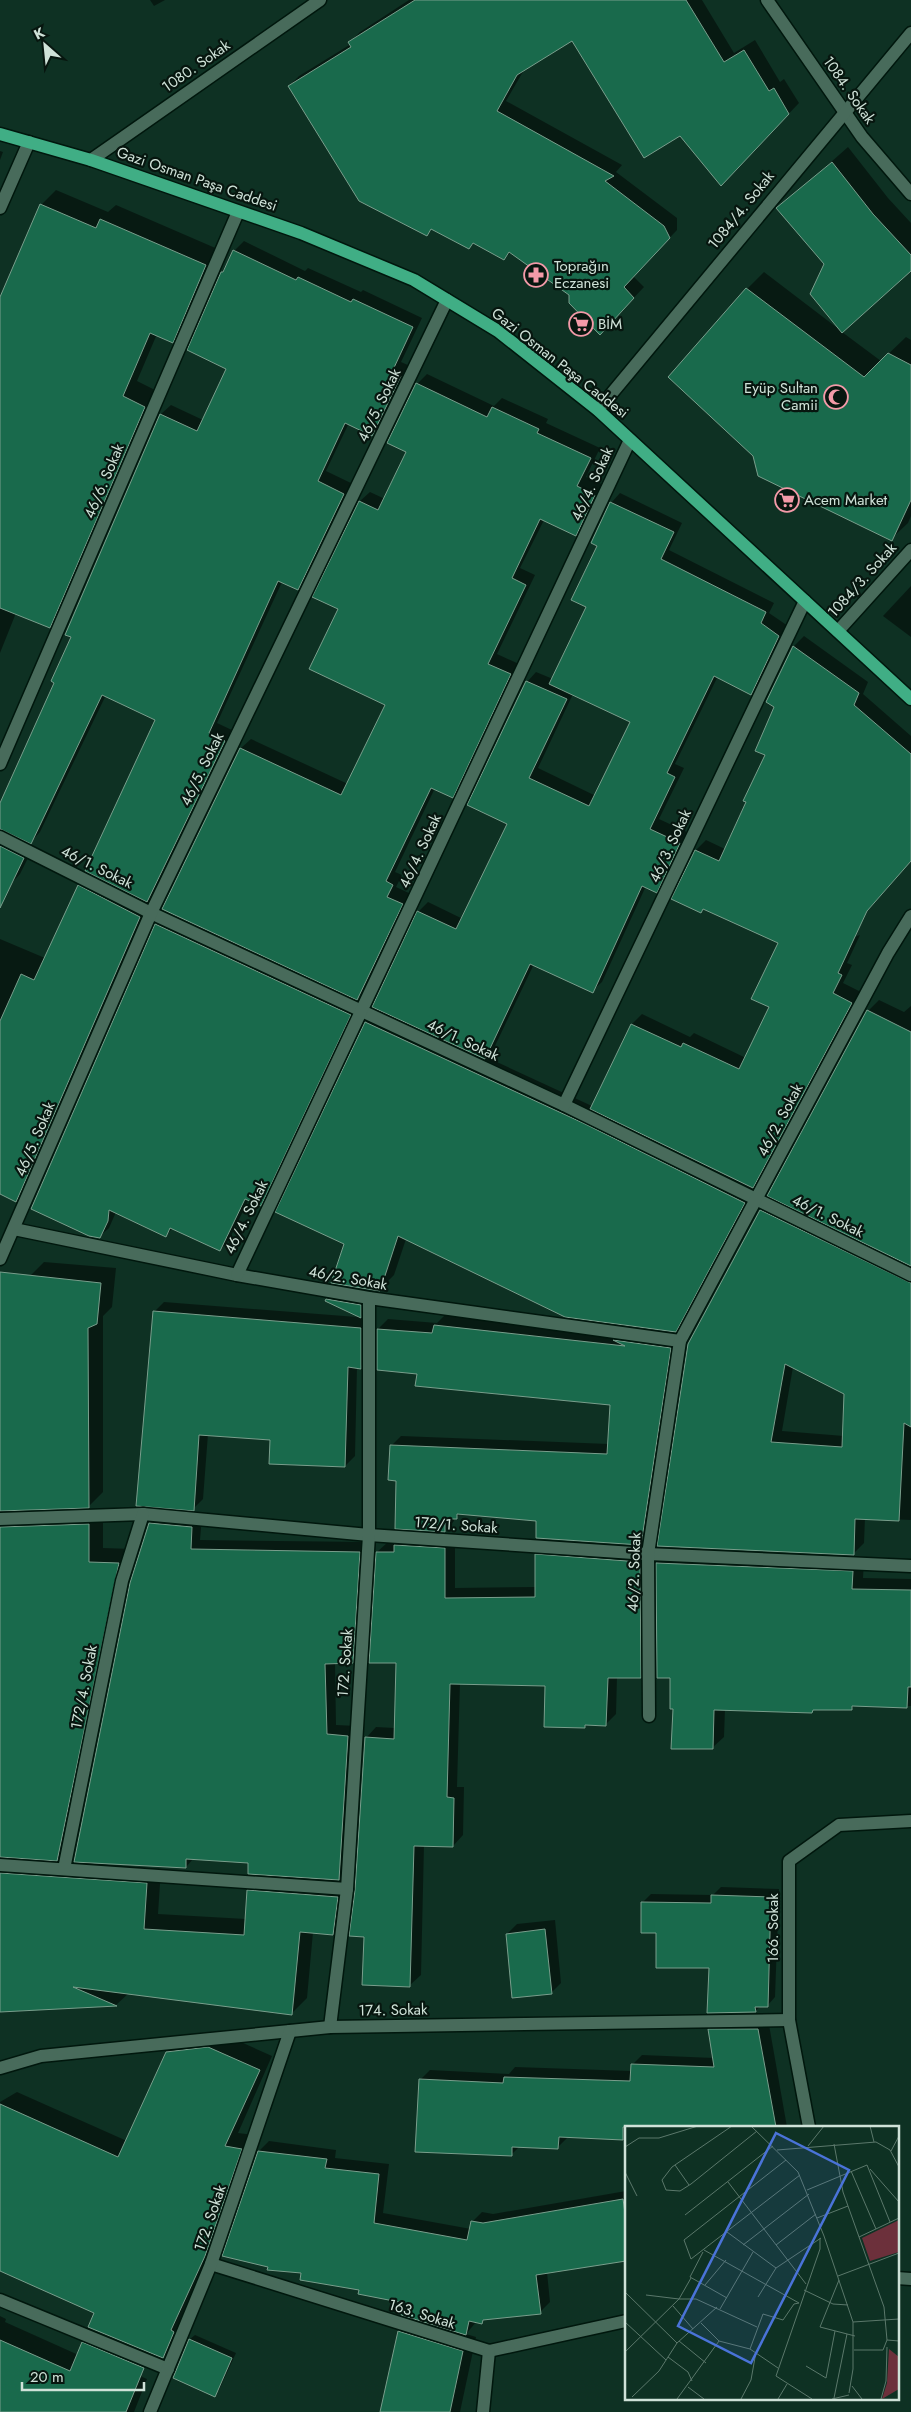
<svg xmlns="http://www.w3.org/2000/svg" width="911" height="2412" font-family="Jost,sans-serif">
  <style>
    .shadow { fill: #0007; fill-rule: evenodd }
    .building { fill: #196a4c; stroke: #799e8c; fill-rule: evenodd }
    .lines { fill: none; stroke-linecap: round; stroke-linejoin: round }
    .minor-casing { stroke: #00170d; stroke-width: 15 }
    .major-casing { stroke: #00170d; stroke-width: 15 }
    .minor { stroke: #486b5b; stroke-width: 12 }
    .major { stroke: #40ae85; stroke-width: 12 }
    .labels { text-anchor: middle; stroke-width: 4.5; stroke-linejoin: round; paint-order: stroke }
    .street-label { font-size: 15px; fill: #cfe2d8; stroke: #07160f }
    .poi-label { font-size: 15px; fill: #cfe2d8; stroke: #07160f; text-anchor: start }
    .inset-road { fill: none; stroke: #5b786b; stroke-width: 1 }
    .view { fill: #4a73d8; fill-opacity: 0.15; stroke: #4a73d8; stroke-width: 2.5 }
    .inset-edge { fill: none; stroke: #cfe2d8; stroke-width: 2.5 }
  </style>
  <rect width="100%" height="100%" fill="#0e3123"/>
  <g class="shadow">
    <path d="M150 0H165L154 6Z"/>
    <path d="M409 0H702L734 53 755 40 780 82 784 79 799 103 731 174 681 135 572 39 524 70 506 101 622 165 616 172 677 218V230L633 276 644 287 610 323 511 252 504 259 475 242 469 248 432 229 427 234 289 86 299 76 351 44 350 42 360 32Z"/>
    <path d="M848 147 888 198 911 223V269L842 332 881 361 906 337 911 340V516L908 523 891 539 747 289 764 272 840 330 825 264 778 209Z"/>
    <path d="M0 151 3 152 0 160Z"/>
    <path d="M56 190 108 212 116 205 220 250 187 327 172 342 157 334 137 381 159 392 64 612 49 627 16 613 0 653V300L41 205Z"/>
    <path d="M244 241 305 271 308 268 361 292 363 290 422 318 401 362 410 366 382 425 372 434 349 423 326 471 353 484 307 579 297 589 282 582 217 723 234 731 157 891 149 899 155 902 35 1175 20 1190 0 1193V939L45 958 79 886 92 873 157 719 106 695 40 832 31 842 0 827 5 835 33 848 20 874 11 884 0 879V804L56 682 73 637 66 634 161 414 171 405 203 420 228 368 222 272 234 251Z"/>
    <path d="M427 374 494 406 502 398 548 419 546 423 600 448 586 477 604 485 585 525 576 534 544 520 520 568 535 575 497 654 519 664 462 787 452 797 435 788 395 872 402 875 396 887 411 894 367 989 357 999 164 909 241 748 251 739 348 784 386 704 340 609 314 597 360 501 370 492 385 499 408 451 417 384Z"/>
    <path d="M620 493 682 523 669 550 774 603 769 613 788 626 760 684 751 693 718 676 675 764 684 768 659 819 689 833 666 882 656 891 646 886 602 982 592 991 534 964 494 1048 486 1057 592 1106 632 1024 642 1014 690 1037 694 1033 746 1058 770 1007 779 942 705 908 701 912 673 899 696 850 706 840 725 849 767 755 775 706 767 702 794 646 804 636 868 682 863 694 911 736V861L841 941 860 935 847 963 852 965 843 983 861 992 763 1177 754 1186 759 1188 690 1316 675 1331 406 1239 394 1275 379 1290 346 1244 277 1212 366 1022 380 1009 374 1006 418 912 428 902 463 919 508 823 527 682 536 672 553 679 588 606 599 545 611 503ZM573 694 631 721 596 796 538 768Z"/>
    <path d="M911 586V637L883 616Z"/>
    <path d="M165 915 359 1005 270 1195 260 1204 249 1199 229 1240 220 1250 173 1228 165 1236 116 1212 109 1228 99 1237 156 925Z"/>
    <path d="M879 1000 904 1012 911 1006V1265L868 1011Z"/>
    <path d="M772 1199 911 1268V1520L865 1518 864 1543 853 1554 659 1545 761 1211ZM793 1367 846 1393 844 1436 782 1431Z"/>
    <path d="M44 1262 116 1268 112 1307 103 1316V1492L88 1507 6 1510 16 1513 103 1510V1548L133 1549 72 1845 55 1861 75 1863 131 1583 150 1523 160 1513 202 1517 200 1540 369 1542 362 1652 352 1662H335L336 1725 358 1726 349 1869 337 1881 352 1882 348 1918 333 1933 313 1932 307 1998 292 2013 129 1993 116 2005 0 2011V1343L29 1277ZM194 1858 250 1862 265 1874 248 1891 246 1919 158 1914 161 1869 98 1864V1862L186 1867Z"/>
    <path d="M337 1290 370 1307 361 1316 327 1299Z"/>
    <path d="M164 1302 370 1318V1357L360 1367H357L355 1456 345 1466 272 1439 208 1434 203 1499 193 1509 154 1312Z"/>
    <path d="M445 1315 620 1335 680 1338 651 1534 641 1544 537 1519 461 1514 454 1518V1521L444 1531 397 1479 391 1446 401 1436 609 1444 611 1403 418 1373 378 1329 388 1319 437 1323Z"/>
    <path d="M455 1538V1588L536 1587 537 1555 547 1544 650 1551 651 1666 640 1677H617L616 1714 606 1724H587L584 1727 546 1685 460 1683 457 1787H464L463 1835 453 1846 424 1845 421 1975 410 1985 356 1890 366 1738 376 1727 395 1728 397 1662 377 1552 388 1542Z"/>
    <path d="M669 1552 864 1561 863 1578 911 1579V1706L855 1705 851 1709 815 1708 812 1711 725 1709 724 1737 712 1748 674 1708 672 1677H658L657 1563Z"/>
    <path d="M721 1887 779 1889 775 1997 767 2006H761L755 2011 710 1966 657 1932 643 1902 651 1894 713 1895Z"/>
    <path d="M555 1920 561 1983 551 1993 507 1934 517 1924Z"/>
    <path d="M768 2019 787 2127H626V2139L568 2137 558 2147 520 2146 511 2155 420 2080 430 2070 509 2074 515 2067 632 2071V2065L642 2055 714 2058 709 2030 719 2020Z"/>
    <path d="M223 2034 272 2056 238 2133 254 2135 177 2343 163 2357 166 2344 0 2269V2102L17 2092 127 2141 167 2052 181 2038Z"/>
    <path d="M269 2141 336 2150 335 2158 389 2164 383 2213 471 2229 472 2222 482 2212 493 2214 626 2191V2260L547 2272 550 2302 540 2312 486 2318 482 2322 477 2321 466 2334 476 2337 460 2412H381L399 2332 413 2317 405 2302 302 2271 259 2151Z"/>
    <path d="M0 2316 6 2319 5 2322 83 2357 87 2353 147 2379 134 2412H0Z"/>
    <path d="M195 2335 236 2353 219 2390 214 2395 175 2377 190 2339Z"/>
  </g>
  <g class="building">
    <path d="M415 0H686L724 62 744 50 769 91 774 88 789 114 721 186 680 136 644 158 572 41 517 75 497 111 614 176 605 181 664 226 670 238 624 287 634 298 600 335 569 303V295L509 252 504 260 473 243 469 249 431 229 427 236 359 201 288 86 351 47 348 42Z"/>
    <path d="M832 162 873 214 911 255V271L842 333 810 294 824 264 776 208Z"/>
    <path d="M40 204 96 228 100 219 206 265 173 343 150 333 123 396 145 407 50 628 0 608V297Z"/>
    <path d="M233 250 296 280 298 277 351 302 353 299 413 327 392 372 401 376 372 436 345 423 318 481 344 494 298 590 278 581 209 733 225 741 147 902 85 871 155 720 102 695 31 844 0 829V803L54 683 51 681 71 637 65 635 160 414 197 431 226 369 187 350 221 272H223Z"/>
    <path d="M746 288 864 377 888 353 911 365V500L892 541 758 476 753 456 668 377Z"/>
    <path d="M416 383 487 417 492 407 539 429 537 433 591 458 577 486 595 495 576 536 540 519 512 578 526 585 488 664 511 674 453 798 431 788 386 881 393 885 387 897 403 904 357 1000 162 909 240 748 341 795 385 705 309 669 338 609 312 597 359 501 378 510 406 452 387 443Z"/>
    <path d="M610 502 674 532 661 559 766 612 761 623 779 636 751 695 714 676 667 773 675 777 650 829 680 843 657 893 642 886 593 993 530 964 485 1059 372 1007 417 911 456 929 507 824 467 805 526 681 567 699 529 778 589 806 630 722 549 684 586 607 571 600 597 546 591 543Z"/>
    <path d="M793 646 859 693 854 705 911 754V861L867 911 838 973 842 975 833 993 852 1003 753 1188 590 1109 631 1024 681 1047 683 1043 739 1069 769 1007 751 999 778 943 703 909 701 913 671 899 695 850 719 861 746 802 743 801 765 755 755 751 774 707 766 702Z"/>
    <path d="M0 846 24 858 0 908Z"/>
    <path d="M78 885 140 917 16 1202 0 1194V1021L21 974 34 980Z"/>
    <path d="M155 924 351 1015 261 1206 245 1199 220 1251 170 1228 166 1237 109 1210 108 1221 100 1238 89 1236 31 1209Z"/>
    <path d="M867 1010 911 1032V1266L767 1196Z"/>
    <path d="M365 1022 583 1123 745 1203 676 1332 565 1317 398 1236 380 1291 331 1283 344 1244 275 1212Z"/>
    <path d="M760 1210 911 1283V1427L904 1423 899 1521 855 1519 854 1555 657 1546 688 1344ZM785 1364 844 1394 842 1447 771 1442Z"/>
    <path d="M0 1272 101 1283 97 1324 88 1328 89 1508 0 1511Z"/>
    <path d="M326 1299 361 1305V1318L325 1301Z"/>
    <path d="M153 1311 361 1328V1369L348 1367 345 1467 269 1464 270 1440 199 1435 194 1511 136 1506Z"/>
    <path d="M434 1325 625 1346 613 1340 671 1348 641 1545 536 1538V1521L457 1514V1519H445V1532L395 1529 396 1481 388 1480 390 1445 607 1454 610 1405 415 1386 417 1374 377 1370V1329L432 1333Z"/>
    <path d="M149 1523 192 1527 191 1549 360 1552 353 1663 325 1664 327 1734 348 1736 339 1880 248 1874V1863L186 1859V1868L74 1862 130 1583Z"/>
    <path d="M89 1524V1562L119 1563 57 1861 0 1857V1527Z"/>
    <path d="M394 1545 445 1548V1598L535 1597V1554L640 1562 641 1678H608L606 1726 585 1725V1728L544 1727 545 1686 450 1684 447 1797 454 1798 453 1847 414 1846 410 1987 362 1985 364 1937 349 1936 355 1890 365 1737 394 1739 396 1663H369L376 1552H394Z"/>
    <path d="M656 1563 853 1571 852 1589 911 1590V1687H908L907 1708 852 1706V1710H813L812 1713 714 1710 713 1749H671L673 1709H670V1678H657Z"/>
    <path d="M0 1873 147 1883 144 1929 244 1935 247 1890 338 1897 333 1935 300 1932 292 2015 73 1987 117 2006 0 2012Z"/>
    <path d="M711 1895 771 1897 768 2007H755L756 2012 707 2013 709 1968H656V1933H641V1902L711 1903Z"/>
    <path d="M545 1929 552 1994 512 1998 506 1934Z"/>
    <path d="M708 2029H758L776 2127H623V2140L559 2137 558 2149 512 2147V2156L415 2152 419 2079 503 2083 504 2077 630 2081 631 2064 714 2067Z"/>
    <path d="M208 2047 260 2070 225 2146 242 2149 205 2256 171 2330 174 2332 163 2358 88 2327 94 2313 0 2271V2104L118 2157 166 2052Z"/>
    <path d="M258 2151 327 2159 325 2168 379 2174 374 2223 467 2240 471 2221 483 2223 623 2199 626 2220V2261L536 2275 541 2314 483 2320 482 2324 469 2321 466 2335 401 2315 404 2303 358 2294 359 2290 300 2280 301 2273 267 2270 268 2267 222 2256Z"/>
    <path d="M398 2331 463 2351 450 2412H380Z"/>
    <path d="M189 2339 232 2358 215 2397 173 2378Z"/>
    <path d="M0 2340 70 2371 82 2342 144 2368 126 2412H0Z"/>
  </g>
  <g class="lines">
    <g class="minor-casing">
      <g id="minor">
        <path d="M767 0 862 137 911 194"/>
        <path d="M91 160 320 0"/>
        <path d="M0 208 29 142"/>
        <path d="M598 410 911 33"/>
        <path d="M838 631 911 550"/>
        <path d="M0 764 238 212"/>
        <path d="M0 837 151 913 564 1105 911 1275"/>
        <path d="M564 1105 805 601"/>
        <path d="M14 1229 237 1275 369 1298 680 1341"/>
        <path d="M0 1259 151 913 447 300"/>
        <path d="M237 1275 630 440"/>
        <path d="M0 1519 143 1514 369 1535 648 1554 911 1566"/>
        <path d="M649 1716 648 1554 680 1341 888 953 911 916"/>
        <path d="M0 1865 347 1889"/>
        <path d="M64 1869 122 1581 143 1514"/>
        <path d="M330 2027 347 1889 369 1535V1298"/>
        <path d="M0 2068 41 2056 330 2027 789 2020"/>
        <path d="M809 2127 789 2020V1861L839 1825 911 1821"/>
        <path d="M211 2264 489 2351 626 2321"/>
        <path d="M897 2278 911 2279"/>
        <path d="M0 2300 168 2369"/>
        <path d="M150 2412 211 2264 290 2031"/>
        <path d="M483 2412 489 2351"/>
      </g>
    </g>
    <g class="major-casing">
      <path id="major" d="M0 134 91 160 301 233 414 280 498 331 598 410 911 699"/>
    </g>
    <use href="#minor" class="minor"/>
    <use href="#major" class="major"/>
  </g>
  <defs>
    <g id="pharmacy-ring" transform="scale(1.25)"><circle r="9.5" fill="#07160f" stroke="#f39aa8" stroke-width="1.5"/><path d="M-2-6h4v4h4v4h-4v4h-4v-4h-4v-4h4Z" fill="#f39aa8"/></g>
    <g id="supermarket-ring" transform="scale(1.25)"><circle r="9.5" fill="#07160f" stroke="#f39aa8" stroke-width="1.5"/><path d="M-6-5.5h2.5l.6 2H6L4.5 2H-2.5L-4.4-4H-6ZM-1.5 3.2a1.3 1.3 0 1 0 .1 0ZM3 3.2a1.3 1.3 0 1 0 .1 0Z" fill="#f39aa8"/></g>
    <g id="mosque-ring" transform="scale(1.25)"><circle r="9.5" fill="#07160f" stroke="#f39aa8" stroke-width="1.5"/><path d="M3.5-4.9A6 6 0 1 0 3.5 4.9A5 5 0 1 1 3.5-4.9Z" fill="#f39aa8"/></g>
  </defs>
  <g fill-rule="evenodd">
    <use href="#pharmacy-ring" x="536" y="275"/>
    <use href="#supermarket-ring" x="581" y="324"/>
    <use href="#mosque-ring" x="836" y="397"/>
    <use href="#supermarket-ring" x="787" y="500"/>
  </g>
  <g class="labels">
    <g class="street-label">
      <text transform="translate(196 66) rotate(-35)" y="5">1080. Sokak</text>
      <text transform="translate(849 90) rotate(55)" y="5">1084. Sokak</text>
      <text transform="translate(197 179) rotate(19)" y="5">Gazi Osman Paşa Caddesi</text>
      <text transform="translate(741 210) rotate(-51)" y="5">1084/4. Sokak</text>
      <text transform="translate(560 363) rotate(38)" y="5">Gazi Osman Paşa Caddesi</text>
      <text transform="translate(379 405) rotate(-64)" y="5">46/5. Sokak</text>
      <text transform="translate(104 481) rotate(-67)" y="5">46/6. Sokak</text>
      <text transform="translate(592 484) rotate(-65)" y="5">46/4. Sokak</text>
      <text transform="translate(862 580) rotate(-48)" y="5">1084/3. Sokak</text>
      <text transform="translate(202 769) rotate(-64)" y="5">46/5. Sokak</text>
      <text transform="translate(670 846) rotate(-65)" y="5">46/3. Sokak</text>
      <text transform="translate(420 851) rotate(-65)" y="5">46/4. Sokak</text>
      <text transform="translate(97 867) rotate(26)" y="5">46/1. Sokak</text>
      <text transform="translate(463 1040) rotate(25)" y="5">46/1. Sokak</text>
      <text transform="translate(780 1120) rotate(-62)" y="5">46/2. Sokak</text>
      <text transform="translate(35 1139) rotate(-67)" y="5">46/5. Sokak</text>
      <text transform="translate(828 1216) rotate(26)" y="5">46/1. Sokak</text>
      <text transform="translate(246 1217) rotate(-64)" y="5">46/4. Sokak</text>
      <text transform="translate(348 1278) rotate(10)" y="5">46/2. Sokak</text>
      <text transform="translate(456 1525) rotate(4)" y="5">172/1. Sokak</text>
      <text transform="translate(634 1572) rotate(-88)" y="5">46/2. Sokak</text>
      <text transform="translate(345 1663) rotate(-86)" y="5">172. Sokak</text>
      <text transform="translate(84 1687) rotate(-79)" y="5">172/4. Sokak</text>
      <text transform="translate(773 1928) rotate(-90)" y="5">166. Sokak</text>
      <text transform="translate(393 2010) rotate(-1)" y="5">174. Sokak</text>
      <text transform="translate(210 2218) rotate(-71)" y="5">172. Sokak</text>
      <text transform="translate(422 2314) rotate(17)" y="5">163. Sokak</text>
    </g>
    <g class="poi-label">
      <text x="554" y="271">Toprağın<tspan x="554" dy="17">Eczanesi</tspan></text>
      <text x="598" y="329">BİM</text>
      <text x="818" y="393" text-anchor="end">Eyüp Sultan<tspan x="818" dy="17">Camii</tspan></text>
      <text x="804" y="505">Acem Market</text>
    </g>
  </g>
  <g transform="translate(625 2126)">
    <rect width="274" height="274" fill="#0e3123"/>
    <path d="M274 94V126L245 135 237 112ZM264 223 274 231V263L257 273 262 257Z" fill="#6c303b"/>
    <path class="inset-road" d="M107 0 47 41 37 54 41 64 55 65 66 58 132 5M126 0 173 46 199 110 228 196V243L224 267M245 0 249 16M209 18 218 66 259 181 262 214M183 20 199 0M0 21 14 12H34L73 0M152 24 251 16 265 24 274 41M266 25 274 10M161 34 59 114 66 133 175 49M50 39 64 59M242 39 265 96M245 43 274 76M226 45 251 103M0 46 12 70M103 56 181 158M182 64 242 39M60 89 148 20M192 92 223 80M102 106 151 142M234 111 274 92M118 119 184 68M151 119 191 88M79 124 174 177M78 126 65 151 102 172M213 150 274 127M214 154 195 201 230 210M80 159 101 134M179 164 208 178 223 179M0 166 52 217M21 169 54 173 66 152M133 171 151 142 196 112M48 180 68 203M95 183 128 126M0 196 41 234M228 196 274 193M76 197 94 215 125 223 153 242M54 215 81 237M125 223 138 188 158 194 169 178 174 177M229 224H258L262 214 274 215M0 226 54 173H71L132 201M43 231 63 246 67 255M181 240 201 252 210 205M227 260 237 273M63 261 79 273M7 271 34 245 52 217 92 181M209 272 222 208M52 273 94 215M116 273 126 254 131 226M153 273 162 258M187 273 151 250 195 123V112M207 273 224 269M256 273 261 255 262 221"/>
    <path class="view" d="M151 7 224 44 126 237 53 200Z"/>
    <rect width="274" height="274" class="inset-edge"/>
  </g>
  <g transform="translate(45 45) rotate(333)" stroke="#07160f" stroke-width="4" paint-order="stroke">
  <path d="M0-4L9 19L0 12L-9 19Z" fill="#cfe2d8"/>
  <text y="-8" font-size="14" font-weight="bold" text-anchor="middle" fill="#cfe2d8">K</text>
  </g>
  <path d="M22 2382v8h122v-8" fill="none" stroke="#cfe2d8" stroke-width="2.5"/>
  <text x="30" y="2382" font-size="15" fill="#cfe2d8" stroke="#07160f" stroke-width="4" paint-order="stroke">20 m</text>
</svg>
